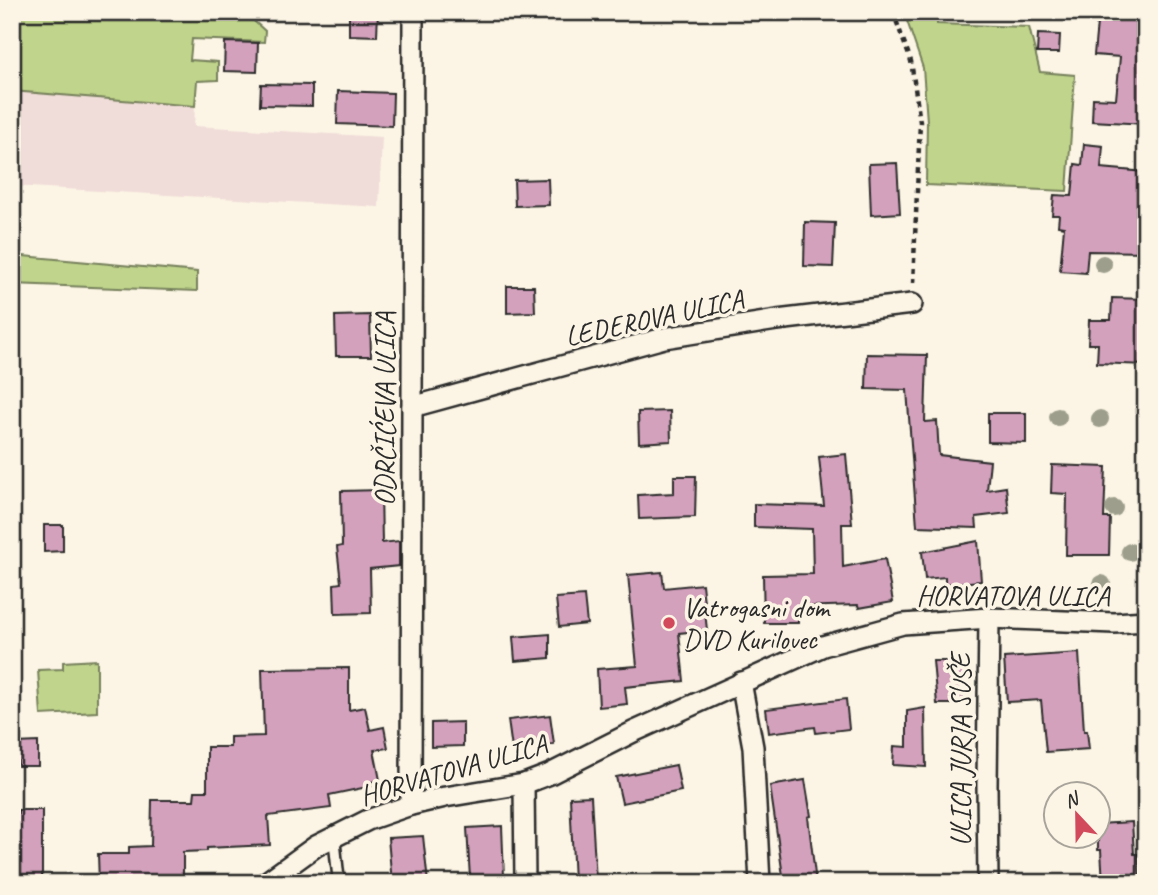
<svg xmlns="http://www.w3.org/2000/svg" width="1158" height="895" font-family="Caveat,sans-serif">
  <style>
    .built { fill: #f0dcd9 }
    .green { fill: #c0d58b; stroke: #76805b; stroke-width: 2 }
    .building { fill: #d4a1bd; stroke: #2b2b2b; stroke-width: 2 }
    .lines { fill: none; stroke-linecap: round; stroke-linejoin: round }
    .service-casing { stroke: #2b2b2b; stroke-width: 15 }
    .minor-casing { stroke: #2b2b2b; stroke-width: 24 }
    .path { stroke: #2b2b2b; stroke-width: 4.5; stroke-dasharray: 5 5; stroke-linecap: butt }
    .service { stroke: #fcf5e5; stroke-width: 10 }
    .minor { stroke: #fcf5e5; stroke-width: 19 }
    .tree { fill: #9d9e8c }
    .poi-dot { fill: #d1495b; stroke: #fcf5e5; stroke-width: 2.5 }
    .labels { text-anchor: middle; stroke-width: 7; stroke-linejoin: round; paint-order: stroke }
    .street-label { font-size: 28px; fill: #2b2b2b; stroke: #fcf5e5 }
    .poi-label { font-size: 28px; fill: #2b2b2b; stroke: #fcf5e5; text-anchor: start }
  </style>
  <rect width="100%" height="100%" fill="#fcf5e5"/>
  <filter id="ink" filterUnits="userSpaceOnUse"><feTurbulence type="fractalNoise" baseFrequency=".0143" numOctaves="2"/><feDisplacementMap in="SourceGraphic" scale="14" xChannelSelector="R" yChannelSelector="G"/><feConvolveMatrix kernelMatrix="1 2 1 2 8 2 1 2 1" color-interpolation-filters="sRGB"/></filter>
  <g filter="url(#ink)">
    <path class="built" d="M12 91 195 106 194 126 382 137 379 207 12 186Z"/>
    <g class="green">
      <path d="M12 12H244L265 31 264 42 192 39 190 60 218 62V80L197 81 195 106 12 91Z"/>
      <path d="M904 12H937V24L1029 27 1040 72 1075 75 1067 191 926 185 927 121 923 68Z"/>
      <path d="M12 255 197 272V291L12 284Z"/>
      <path d="M97 660V712L41 715 38 670 63 669V662Z"/>
    </g>
    <g class="building">
      <path d="M349 12H378L377 36 349 35Z"/>
      <path d="M1098 12H1146V124L1092 121 1093 98 1116 99 1120 57 1094 55Z"/>
      <path d="M1038 34 1060 35 1059 53H1037Z"/>
      <path d="M225 42 258 43 257 72 224 71Z"/>
      <path d="M261 84 312 85V106L260 105Z"/>
      <path d="M338 91 393 93 392 126 337 124Z"/>
      <path d="M1084 144 1103 146 1101 168 1146 172V252L1088 251 1086 273 1060 271 1064 227 1058 226 1059 215H1052L1054 195 1072 196 1075 164 1082 165Z"/>
      <path d="M897 163 900 213 871 215 869 164Z"/>
      <path d="M548 179 549 205 515 206 514 180Z"/>
      <path d="M805 222 835 223 833 267 804 266Z"/>
      <path d="M507 286H534L535 312 507 313Z"/>
      <path d="M1112 298 1146 299V365L1097 363 1098 344H1088L1089 320H1111Z"/>
      <path d="M370 315 371 356H336L335 316Z"/>
      <path d="M867 354 927 355 925 422 937 421 939 455 990 461 987 490 1006 487 1009 513 976 517 977 528 917 526 907 390 866 389Z"/>
      <path d="M670 411 671 441 639 443 638 412Z"/>
      <path d="M988 413H1026V443L988 442Z"/>
      <path d="M846 454 852 524H842L843 567 885 559 893 602 859 608 858 605 798 607V623H764L763 575 813 574 812 529 754 527V504L824 506 819 457Z"/>
      <path d="M1052 465 1106 467 1104 518H1110L1109 555H1066L1067 494 1051 493Z"/>
      <path d="M674 476H696L695 517 639 519 638 495 674 493Z"/>
      <path d="M381 490 382 543 399 541V566L370 569 371 613 335 614 334 584 341 583 337 547 342 546 341 491Z"/>
      <path d="M44 525H63V551L44 552Z"/>
      <path d="M978 541 981 581 945 584V577L925 579 922 552Z"/>
      <path d="M662 572 664 588 702 584 707 630 679 633 684 681 625 687 627 704 599 707 597 669 637 666 628 575Z"/>
      <path d="M584 596 587 624 559 627 556 598Z"/>
      <path d="M550 634V658L515 661 513 637Z"/>
      <path d="M1079 653 1084 731H1087L1089 749 1046 752 1041 700 1007 702 1004 658Z"/>
      <path d="M933 661H964V704H937Z"/>
      <path d="M349 668V710L365 707 370 730 384 727 388 748 374 750 380 780 371 782 372 786 329 795 331 808 268 816 270 845 207 848V851L183 852V883H99L98 854H129V847L151 846 152 800H194L195 791H207V747H230V737L264 736 262 669Z"/>
      <path d="M846 699 849 729 816 733 815 727 769 733 766 709Z"/>
      <path d="M925 708 926 767 893 765 894 746 907 747V711Z"/>
      <path d="M550 715 554 744 512 749 508 720Z"/>
      <path d="M463 722V746L431 747V723Z"/>
      <path d="M38 742V766H18L17 743Z"/>
      <path d="M676 765 681 791 622 803 616 777Z"/>
      <path d="M805 780 811 816 808 817 816 883H784L770 786Z"/>
      <path d="M591 796 596 881 574 882 570 797Z"/>
      <path d="M18 810H42V883H17Z"/>
      <path d="M1132 822 1134 854H1138L1140 883H1103L1101 850H1098V824Z"/>
      <path d="M502 826 504 877 470 878 467 828Z"/>
      <path d="M423 836 428 883H392L388 838Z"/>
    </g>
    <g class="lines">
      <g class="service-casing">
        <path id="service" d="M334 837 339 883"/>
      </g>
      <g class="minor-casing">
        <g id="minor">
          <path d="M412 407 664 338 777 320 912 304"/>
          <path d="M741 682 753 747 760 883"/>
          <path d="M524 784 525 883"/>
          <path d="M411 805 413 12"/>
          <path d="M265 883 316 846 368 820 411 805 445 797 524 784 550 774 633 732 823 646 903 624 989 618 1114 623 1146 621"/>
          <path d="M988 883 987 785 989 618"/>
        </g>
      </g>
      <path class="path" d="M893 12 911 61 920 122 913 284"/>
      <use href="#service" class="service"/>
      <use href="#minor" class="minor"/>
    </g>
    <g class="tree">
      <circle cx="1103" cy="264" r="9"/>
      <circle cx="1058" cy="417" r="9"/>
      <circle cx="1100" cy="419" r="9"/>
      <circle cx="1114" cy="508" r="9"/>
      <circle cx="1130" cy="552" r="9"/>
      <circle cx="1102" cy="584" r="9"/>
    </g>
  </g>
  <circle class="poi-dot" cx="669" cy="623" r="7"/>
  <g class="labels">
    <g class="street-label">
      <text transform="translate(654 317) rotate(-12)" y="10">LEDEROVA ULICA</text>
      <text transform="translate(384 409) rotate(-90)" y="10">ODRČIĆEVA ULICA</text>
      <text x="1013" y="605">HORVATOVA ULICA</text>
      <text transform="translate(960 750) rotate(-90)" y="10">ULICA JURJA SUŠE</text>
      <text transform="translate(453 769) rotate(-16)" y="10">HORVATOVA ULICA</text>
    </g>
    <g class="poi-label">
      <text x="683" y="617">Vatrogasni dom<tspan x="683" dy="32">DVD Kurilovec</tspan></text>
    </g>
  </g>
  <rect width="1158" height="895" fill="none" stroke="#fcf5e5" stroke-width="42"/>
  <rect x="21" y="21" width="1116" height="853" fill="none" stroke="#2b2b2b" stroke-width="2.5" filter="url(#ink)"/>
  <g transform="translate(1077 815) rotate(338)"><circle r="33" fill="#fcf5e5" stroke="#a8a49b" stroke-width="2"/>
  <path d="M0-5L12 26L0 18L-12 26Z" fill="#d1495b"/>
  <text y="-10" font-size="19" font-weight="bold" text-anchor="middle" fill="#2b2b2b">N</text>
  </g>
</svg>
